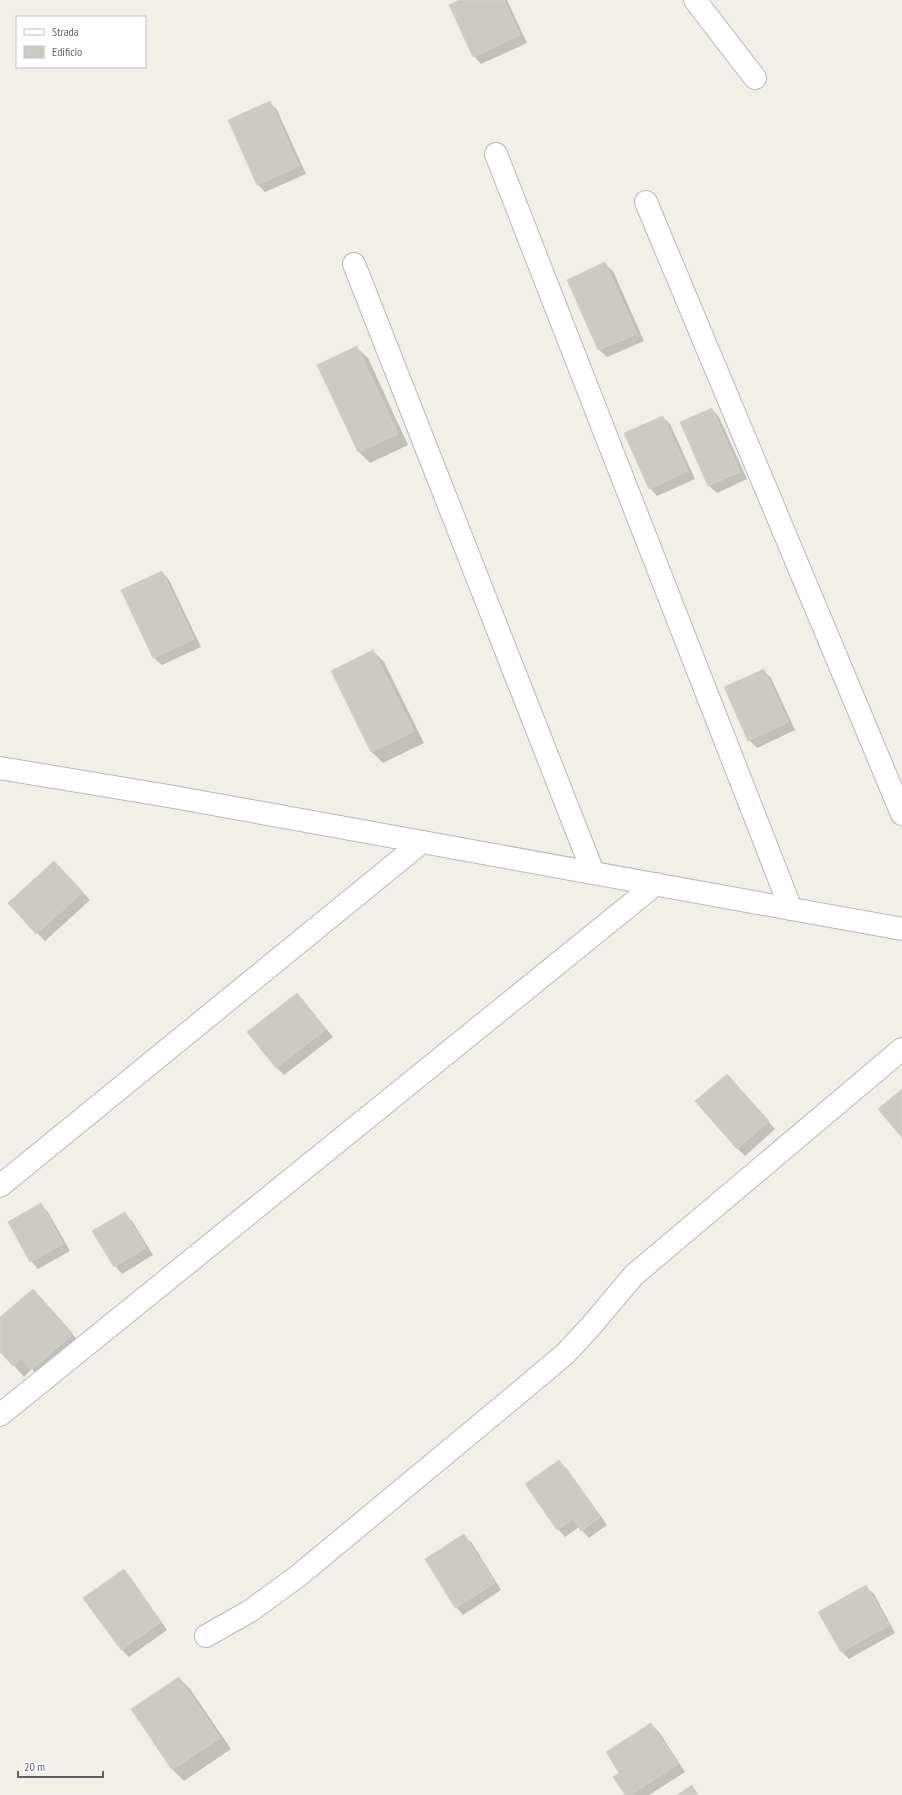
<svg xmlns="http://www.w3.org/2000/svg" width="902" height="1795" font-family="'PT Sans Narrow',sans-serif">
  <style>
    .shadow { fill: #0003 }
    .building { fill: #cccac5; stroke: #d6d1c6 }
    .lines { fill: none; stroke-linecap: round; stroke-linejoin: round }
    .street-casing { stroke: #b5b8bc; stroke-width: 24 }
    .street { stroke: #fff; stroke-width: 22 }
  </style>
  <rect width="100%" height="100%" fill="#f1efe8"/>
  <g class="shadow">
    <path d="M462 0H507L527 43 481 64 474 56Z"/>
    <path d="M269 102 277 110 306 174 265 192 258 185 229 120Z"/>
    <path d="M605 264 613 271 644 341 607 357 599 350 568 280Z"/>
    <path d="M356 347 368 358 408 445 370 463 359 452Z"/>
    <path d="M712 409 719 417 747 479 717 493 709 486 681 423Z"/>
    <path d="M663 417 670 424 695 479 657 496 650 488Z"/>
    <path d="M162 572 169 580 201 647 162 665 154 658 122 591Z"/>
    <path d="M373 651 384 662 424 743 383 763 372 752 332 671Z"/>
    <path d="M763 670 771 678 795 730 757 748 749 740Z"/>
    <path d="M62 870 90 900 45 941 9 904Z"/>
    <path d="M297 994 333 1037 284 1075 276 1067Z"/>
    <path d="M734 1082 775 1129 745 1156 737 1148Z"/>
    <path d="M41 1205 48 1212 70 1251 38 1269 31 1261Z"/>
    <path d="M125 1213 132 1221 153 1255 122 1274 115 1266Z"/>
    <path d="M33 1290 83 1346 43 1381 32 1369 24 1377 0 1350V1319Z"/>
    <path d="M559 1461 567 1469 607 1525 589 1538 579 1527 565 1537 558 1529 526 1484Z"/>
    <path d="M464 1536 472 1543 501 1590 463 1615 456 1607Z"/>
    <path d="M124 1571 131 1578 167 1630 129 1657 121 1649Z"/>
    <path d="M866 1587 874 1594 895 1633 849 1659 842 1652 820 1613Z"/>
    <path d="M179 1678 190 1689 231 1749 184 1781 173 1770 133 1710Z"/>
    <path d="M651 1724 659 1732 685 1772 649 1795H626L621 1773Z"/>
  </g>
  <g class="building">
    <path d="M459 0H504L520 35 473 57 449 5Z"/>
    <path d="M270 101 299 166 257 185 228 120Z"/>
    <path d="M605 262 637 334 598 350 567 280Z"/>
    <path d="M357 346 398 434 358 452 317 365Z"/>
    <path d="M712 408 740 472 708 486 680 422Z"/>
    <path d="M663 416 688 471 649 489 624 433Z"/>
    <path d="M162 571 194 639 153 658 121 590Z"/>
    <path d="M373 650 414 731 371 752 331 671Z"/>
    <path d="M764 669 788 722 748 741 724 687Z"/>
    <path d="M54 861 83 892 36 934 8 903Z"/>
    <path d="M297 993 326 1029 276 1068 247 1032Z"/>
    <path d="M727 1074 769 1121 737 1149 695 1101Z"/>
    <path d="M902 1089V1138L878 1109Z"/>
    <path d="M41 1203 63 1244 30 1262 8 1222Z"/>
    <path d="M125 1212 146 1248 114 1267 92 1231Z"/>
    <path d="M33 1289 73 1334 31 1370 21 1358 13 1366 0 1352V1317Z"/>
    <path d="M559 1460 600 1517 581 1531 573 1519 557 1530 525 1484Z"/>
    <path d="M464 1534 495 1583 455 1608 425 1559Z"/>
    <path d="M124 1569 161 1622 121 1650 83 1598Z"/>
    <path d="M866 1585 889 1625 841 1652 818 1612Z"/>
    <path d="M179 1677 220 1738 172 1770 131 1709Z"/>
    <path d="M651 1723 678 1764 631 1795H625L613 1777 619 1773 606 1752Z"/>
    <path d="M692 1785 698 1795H677Z"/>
  </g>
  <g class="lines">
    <g class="street-casing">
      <g id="street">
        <path d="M695 0 755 78"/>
        <path d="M496 154 791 909"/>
        <path d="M646 202 902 814"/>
        <path d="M354 264 593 872"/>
        <path d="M0 768 174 797 902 929"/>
        <path d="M0 1186 422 842"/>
        <path d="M0 1415 656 884"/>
        <path d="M206 1636 250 1611 298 1576 509 1401 565 1354 591 1326 634 1275 902 1049"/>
      </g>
    </g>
    <use href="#street" class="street"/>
  </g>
  <rect x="16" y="16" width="130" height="52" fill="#ffffff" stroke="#bfc1c3"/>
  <rect x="24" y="29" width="20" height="6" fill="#ffffff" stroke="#bfc1c3"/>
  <text x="52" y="36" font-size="12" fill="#5f6368">Strada</text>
  <rect x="24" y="46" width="20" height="12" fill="#cccac5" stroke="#bfc1c3"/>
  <text x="52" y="56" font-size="12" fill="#5f6368">Edificio</text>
  <path d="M18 1771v6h85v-6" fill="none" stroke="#5f6368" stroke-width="2"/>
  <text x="24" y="1771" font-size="12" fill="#5f6368" stroke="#ffffff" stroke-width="3" paint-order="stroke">20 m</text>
</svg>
